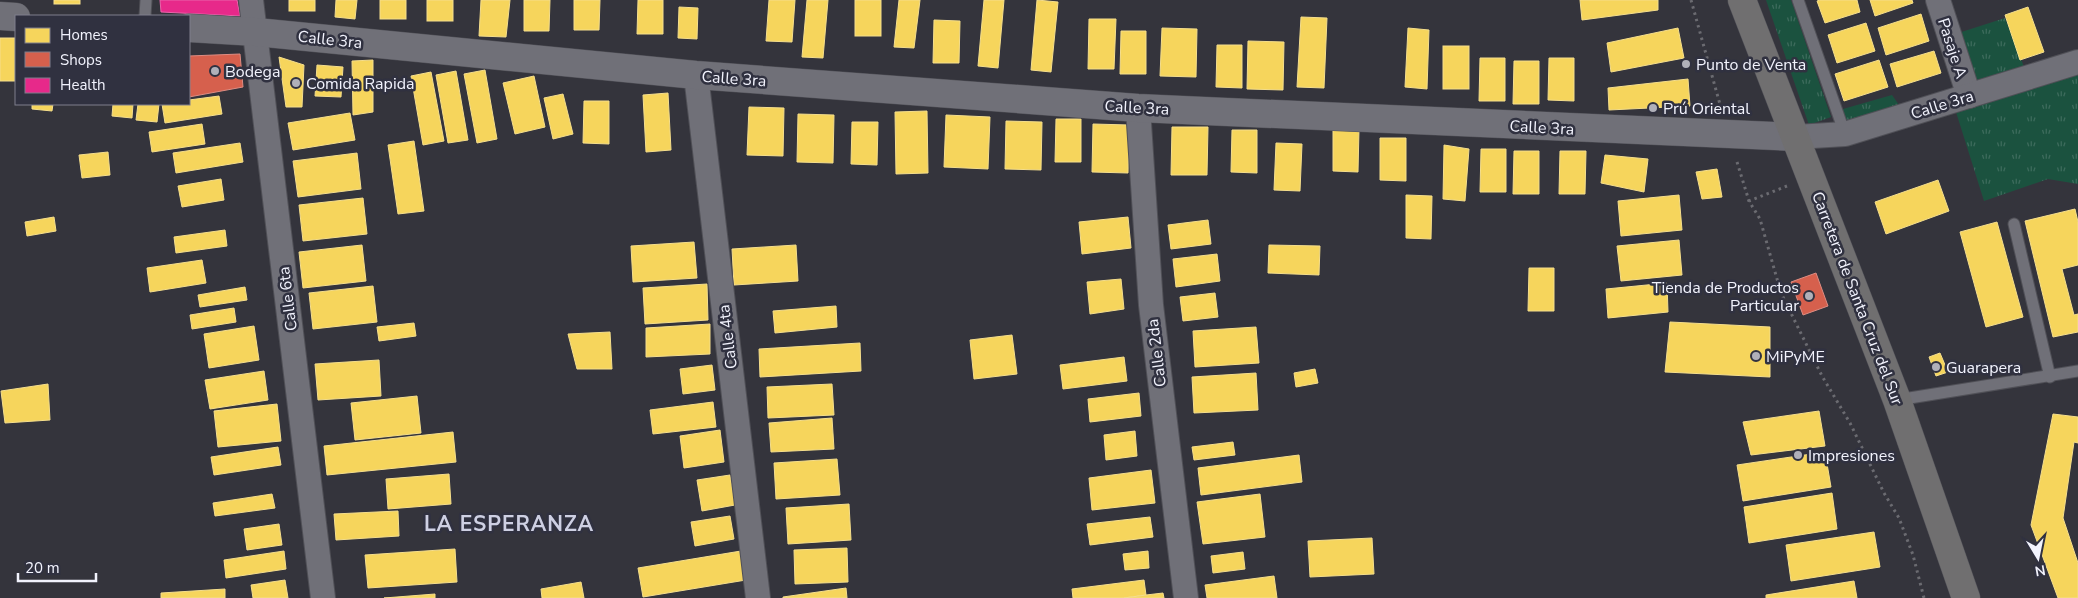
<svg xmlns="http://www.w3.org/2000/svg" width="2078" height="598" font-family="'Nunito Sans',sans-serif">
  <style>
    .grass { fill: url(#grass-tufts) }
    .homes { fill: #f6d55c; stroke: #f5de8c }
    .shops { fill: #d6604d; stroke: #de8c82 }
    .health { fill: #e7298a; stroke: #ea66ac }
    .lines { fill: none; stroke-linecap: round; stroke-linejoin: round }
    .service-casing { stroke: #505057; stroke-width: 13 }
    .minor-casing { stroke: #505057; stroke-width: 26 }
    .tertiary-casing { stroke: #505057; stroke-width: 29 }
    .secondary-casing { stroke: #505057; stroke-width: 29 }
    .path { stroke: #6b6b71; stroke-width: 3; stroke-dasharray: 2.5 4; stroke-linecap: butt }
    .service { stroke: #707078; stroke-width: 11 }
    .minor { stroke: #707078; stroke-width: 24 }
    .tertiary { stroke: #707078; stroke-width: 28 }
    .secondary { stroke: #706f70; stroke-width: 28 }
    .poi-dot { fill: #b0b0b9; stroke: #303140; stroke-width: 2 }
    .labels { text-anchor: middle; stroke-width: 5; stroke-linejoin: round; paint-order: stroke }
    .street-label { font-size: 16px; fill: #f2f3fd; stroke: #303140 }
    .poi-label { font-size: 16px; fill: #f2f3fd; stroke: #303140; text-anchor: start }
    .district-label { font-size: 21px; font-weight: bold; letter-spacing: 1px; fill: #ced0e3; stroke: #303140 }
  </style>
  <defs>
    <pattern id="grass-tufts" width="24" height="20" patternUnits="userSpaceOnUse" patternTransform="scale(1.25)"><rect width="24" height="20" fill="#1b523f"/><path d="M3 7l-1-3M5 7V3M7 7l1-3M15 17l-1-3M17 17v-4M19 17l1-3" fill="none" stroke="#3d6b5c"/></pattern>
  </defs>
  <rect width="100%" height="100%" fill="#34343c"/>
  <g class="grass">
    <path d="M1766 0H1791L1831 117 1809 125Z"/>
    <path d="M2005 18 2028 77 1969 96 1949 36Z"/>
    <path d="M2078 74V184L2048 179 1984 201 1956 112Z"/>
    <path d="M1892 95 1906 115 1845 134 1836 111Z"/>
  </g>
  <g class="homes">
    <rect x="54" y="0" width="26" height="4"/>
    <rect x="289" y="0" width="26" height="11"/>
    <path d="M336 0H357L355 19 335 17Z"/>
    <rect x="380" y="0" width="26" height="19"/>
    <rect x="427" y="0" width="26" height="21"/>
    <path d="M481 0H510L506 37 479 36Z"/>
    <path d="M524 0H550L549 31H524Z"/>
    <path d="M574 0H600L599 30H574Z"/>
    <path d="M638 0H663V34H637Z"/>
    <path d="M769 0H795L792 42 766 41Z"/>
    <path d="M807 0H828L823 58 802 57Z"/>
    <rect x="855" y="0" width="26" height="36"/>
    <path d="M899 0H920L914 48 894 47Z"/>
    <path d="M984 0H1004L998 68 978 66Z"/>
    <path d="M1037 0 1058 2 1051 72 1031 70Z"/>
    <path d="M1580 0H1658V10L1582 20Z"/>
    <path d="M1820 0H1857L1860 12 1825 23 1817 1Z"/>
    <path d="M1870 0H1912L1913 3 1875 16Z"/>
    <path d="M679 7 698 8 697 39 678 38Z"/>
    <path d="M2028 7 2044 52 2020 60 2005 15Z"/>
    <path d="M1921 14 1929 41 1886 55 1878 28Z"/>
    <path d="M1301 17 1327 18 1324 88 1297 87Z"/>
    <path d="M1089 19H1116L1114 69H1088Z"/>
    <path d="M934 20 960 21 959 63H933Z"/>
    <path d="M1866 23 1875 51 1837 63 1828 35Z"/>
    <path d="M1162 28 1197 29 1196 77 1160 76Z"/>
    <path d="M1408 28 1429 30 1427 89 1405 87Z"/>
    <path d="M1678 28 1684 58 1611 72 1607 43Z"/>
    <path d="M1121 31H1146V74H1120Z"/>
    <rect x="0" y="38" width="15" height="43"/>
    <path d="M1248 41 1284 42 1283 90 1247 89Z"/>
    <path d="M1217 45H1242V88L1216 87Z"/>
    <rect x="1443" y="46" width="26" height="43"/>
    <path d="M1934 51 1941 73 1897 87 1890 64Z"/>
    <path d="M279 57 304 65 302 107H286Z"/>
    <path d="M1480 58H1505V101H1479Z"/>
    <path d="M1549 58H1574V101L1548 100Z"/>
    <path d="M373 60V112L353 115 352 61Z"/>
    <path d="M1879 60 1888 87 1844 101 1835 74Z"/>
    <path d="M1514 61H1539V104H1513Z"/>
    <path d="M317 65 343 67 341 97 315 96Z"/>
    <path d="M485 70 497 139 477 143 464 74Z"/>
    <path d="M456 71 468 140 448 143 436 75Z"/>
    <path d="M431 72 444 141 423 145 411 76Z"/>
    <path d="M534 76 545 127 515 134 503 83Z"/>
    <path d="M1688 79 1690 106 1609 110 1608 88Z"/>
    <path d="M668 93 671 150 646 152 643 95Z"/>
    <path d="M563 94 573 134 553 139 544 98Z"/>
    <path d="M219 96 222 114 165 123 162 104H189V100Z"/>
    <path d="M584 101H609V144L583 143Z"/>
    <path d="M32 104H53L52 111 32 109Z"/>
    <path d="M113 104H133L132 118 112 116Z"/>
    <path d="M138 104H159L157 122 136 120Z"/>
    <path d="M749 107 784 108 783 156 747 155Z"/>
    <path d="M927 111 928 173 896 174 895 112Z"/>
    <path d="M350 113 355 140 293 150 288 123Z"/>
    <path d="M798 114 834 115 833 163 797 162Z"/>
    <path d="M946 115 990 117 988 169 944 167Z"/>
    <path d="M1056 119H1081V162H1055Z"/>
    <path d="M1006 121 1042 122 1041 170 1005 169Z"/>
    <path d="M852 122H878L877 165 851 164Z"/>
    <path d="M202 124 205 144 152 152 149 132Z"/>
    <path d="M1093 124 1129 125 1128 173 1092 172Z"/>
    <path d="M1172 127H1208L1207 175H1171Z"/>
    <path d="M1333 128 1359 129 1358 172 1333 171Z"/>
    <path d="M1232 130H1257V173L1231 172Z"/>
    <path d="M1380 138H1406V181L1380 180Z"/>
    <path d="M414 141 424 211 398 214 388 145Z"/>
    <path d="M240 143 243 162 176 173 173 153Z"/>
    <path d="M1276 143 1302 144 1300 191 1274 190Z"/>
    <path d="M1444 145 1469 149 1465 201 1443 199Z"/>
    <path d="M1481 149H1506V192H1480Z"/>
    <path d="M1514 151H1539V194H1513Z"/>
    <path d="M1560 151H1586L1585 194H1559Z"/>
    <path d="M108 152 110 175 82 178 79 155Z"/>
    <path d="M357 153 361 189 298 197 293 161Z"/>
    <path d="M1605 155 1648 159 1644 192 1601 183Z"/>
    <path d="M1717 169 1722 197 1702 199 1696 172Z"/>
    <path d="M221 179 224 200 182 207 178 186Z"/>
    <path d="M1938 180 1949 211 1886 234 1875 202Z"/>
    <path d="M1406 195 1432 196 1431 239 1406 238Z"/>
    <path d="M1679 195 1682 230 1621 236 1618 201Z"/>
    <path d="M363 198 367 234 303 241 299 205Z"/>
    <path d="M2075 209 2078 222V265L2062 269 2074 315 2078 314V332L2053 337 2025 221Z"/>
    <path d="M54 217 56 231 27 236 25 222Z"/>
    <path d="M1128 217 1131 248 1082 254 1079 222Z"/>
    <path d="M1208 220 1211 244 1171 249 1168 225Z"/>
    <path d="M1997 222 2023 317 1986 327 1960 232Z"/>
    <path d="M225 230 227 246 176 253 174 237Z"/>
    <path d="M1679 240 1682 275 1621 281 1617 246Z"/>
    <path d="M694 242 697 278 633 282 631 246Z"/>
    <path d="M362 245 366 281 303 288 299 252Z"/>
    <path d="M796 245 798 281 734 285 732 249Z"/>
    <path d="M1269 245 1320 246 1319 275 1268 273Z"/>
    <path d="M1217 254 1220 281 1176 287 1173 259Z"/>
    <path d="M202 260 206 283 150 292 147 268Z"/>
    <path d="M1529 268H1554V311H1528Z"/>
    <path d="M1121 279 1124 309 1090 314 1087 282Z"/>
    <path d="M1667 283 1668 312 1608 318 1606 289Z"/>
    <path d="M707 284 708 320 645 324 643 288Z"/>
    <path d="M373 286 377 322 313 329 309 293Z"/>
    <path d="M245 287 247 300 200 307 198 295Z"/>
    <path d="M1215 293 1218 317 1183 321 1180 297Z"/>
    <path d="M836 306 837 327 775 333 773 311Z"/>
    <path d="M234 308 236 322 192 329 190 315Z"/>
    <path d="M1670 322 1770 327V377L1665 372Z"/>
    <path d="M414 323 416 336 379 341 377 327Z"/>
    <path d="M710 324V354L646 357V328Z"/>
    <path d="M254 326 259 360 209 368 204 334Z"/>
    <path d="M1256 327 1259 363 1195 367 1193 331Z"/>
    <path d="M610 332 612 369H577L568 334Z"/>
    <path d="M1012 335 1017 374 974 379 970 340Z"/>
    <path d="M860 343 861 371 760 377 759 349Z"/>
    <path d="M1940 353 1948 372 1936 376 1929 357Z"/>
    <path d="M1124 357 1127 381 1063 389 1060 365Z"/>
    <path d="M379 360 381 396 318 400 315 364Z"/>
    <path d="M712 365 715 390 683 394 680 369Z"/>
    <path d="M1315 369 1318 383 1296 387 1294 373Z"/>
    <path d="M264 371 268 400 210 409 205 380Z"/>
    <path d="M1256 373 1258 410 1194 413 1192 377Z"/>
    <path d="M48 384 50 420 5 423 1 391Z"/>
    <path d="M832 384 834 415 768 418 767 387Z"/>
    <path d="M1139 393 1141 416 1090 422 1088 399Z"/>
    <path d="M417 396 421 433 355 440 351 403Z"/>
    <path d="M713 402 716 427 653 434 650 410Z"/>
    <path d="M277 404 281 441 218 447 214 411Z"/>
    <path d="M1819 411 1825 446 1751 455 1743 422Z"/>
    <path d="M2053 414 2078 417V443L2074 442 2063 518 2078 563V598H2058L2031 525Z"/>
    <path d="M832 418 834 449 771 452 769 423Z"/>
    <path d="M720 430 724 462 684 468 680 436Z"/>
    <path d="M1135 431 1137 456 1106 460 1104 435Z"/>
    <path d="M453 432 456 462 327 475 324 446Z"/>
    <path d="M1233 442 1235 455 1194 460 1192 447Z"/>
    <path d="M278 447 281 465 214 475 211 457Z"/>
    <path d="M1825 452 1831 487 1743 501 1737 465Z"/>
    <path d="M1299 455 1302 482 1201 495 1198 468Z"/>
    <path d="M837 459 840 495 776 499 774 463Z"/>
    <path d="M1151 470 1155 503 1092 510 1089 478Z"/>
    <path d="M449 474 451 504 388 509 386 479Z"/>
    <path d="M730 475 735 505 702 511 697 480Z"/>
    <path d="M1832 493 1837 529 1749 543 1744 507Z"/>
    <path d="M272 494 275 508 215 516 213 503Z"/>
    <path d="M1260 494 1265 537 1203 544 1197 502Z"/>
    <path d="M849 504 851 540 788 544 786 508Z"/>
    <path d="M398 511 399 536 336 540 334 514Z"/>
    <path d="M730 516 734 539 695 546 691 522Z"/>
    <path d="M1150 517 1153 537 1090 545 1087 524Z"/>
    <path d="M279 524 282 545 247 550 244 529Z"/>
    <path d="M1874 532 1880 567 1791 581 1786 545Z"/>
    <path d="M1372 538 1374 574 1310 577 1308 541Z"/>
    <path d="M847 548 848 582 795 584 794 550Z"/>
    <path d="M455 549 457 582 368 588 365 555Z"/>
    <path d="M284 551 286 569 226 578 224 560Z"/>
    <path d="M741 551 746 580 643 597 638 568Z"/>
    <path d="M1148 551 1149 568 1125 570 1123 554Z"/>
    <path d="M1243 552 1245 569 1213 573 1211 556Z"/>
    <path d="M1274 576 1277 598H1207L1205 585Z"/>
    <path d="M285 580 288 598H253L251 585Z"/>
    <path d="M1144 580 1146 595 1124 598H1073L1072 589Z"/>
    <path d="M1854 581 1857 598H1766V595Z"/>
    <path d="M581 582 584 598H542L541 589Z"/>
    <path d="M846 588 847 598H783V597Z"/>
    <path d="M225 589V598H161V593Z"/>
    <path d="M1163 593 1164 598H1124L1146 595Z"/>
    <path d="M435 594V598H384Z"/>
  </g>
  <g class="shops">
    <path d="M240 54 243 87 189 97V56Z"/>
    <path d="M1816 273 1828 306 1803 315 1791 282Z"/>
  </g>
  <path class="health" d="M160 0H237L240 16 161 12Z"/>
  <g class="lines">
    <g class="service-casing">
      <g id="service">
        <path d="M1798 0 1845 134"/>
        <path d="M145 16 146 0"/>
        <path d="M2014 224 2050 377"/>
        <path d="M1897 400 2078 371"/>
      </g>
    </g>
    <g class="minor-casing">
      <g id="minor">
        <path d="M251 0 323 598"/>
        <path d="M1938 0 1969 96"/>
        <path d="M696 75 758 598"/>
        <path d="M1138 108 1151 305 1186 598"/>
        <path d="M1796 137 1845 134 2078 62"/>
      </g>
    </g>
    <g class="tertiary-casing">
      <g id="tertiary">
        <path d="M0 16 16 17"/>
        <path d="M189 28 256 32 696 75 1138 108 1796 137"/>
      </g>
    </g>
    <g class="secondary-casing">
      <path id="secondary" d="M1742 0 1897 400 1966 598"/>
    </g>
    <g class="path">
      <path d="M1691 0 1721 108"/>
      <path d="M1737 162 1749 201"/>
      <path d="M1787 186 1749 201 1760 219 1781 293 1822 376 1850 423 1884 493 1899 518 1913 555 1924 598"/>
    </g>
    <use href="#service" class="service"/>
    <use href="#minor" class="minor"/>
    <use href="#tertiary" class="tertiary"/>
    <use href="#secondary" class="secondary"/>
  </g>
  <g class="poi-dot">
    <circle cx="1686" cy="64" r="5"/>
    <circle cx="215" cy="71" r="5"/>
    <circle cx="296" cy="83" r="5"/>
    <circle cx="1653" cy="108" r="5"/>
    <circle cx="1809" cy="296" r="5"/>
    <circle cx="1756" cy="356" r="5"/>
    <circle cx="1936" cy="367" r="5"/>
    <circle cx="1798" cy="455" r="5"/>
  </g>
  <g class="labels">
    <g class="street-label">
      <text transform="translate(330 39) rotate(6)" y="6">Calle 3ra</text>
      <text transform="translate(1953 48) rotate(72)" y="6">Pasaje A</text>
      <text transform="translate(734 78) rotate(4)" y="6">Calle 3ra</text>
      <text transform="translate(1942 104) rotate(-17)" y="6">Calle 3ra</text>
      <text transform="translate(1137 107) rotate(3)" y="6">Calle 3ra</text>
      <text transform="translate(1542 127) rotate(3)" y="6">Calle 3ra</text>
      <text transform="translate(1858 298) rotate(69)" y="6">Carretera de Santa Cruz del Sur</text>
      <text transform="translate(287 299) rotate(-97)" y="6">Calle 6ta</text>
      <text transform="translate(727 337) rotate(-97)" y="6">Calle 4ta</text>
      <text transform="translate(1156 353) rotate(-97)" y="6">Calle 2da</text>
    </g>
    <g class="poi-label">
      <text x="1696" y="70">Punto de Venta</text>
      <text x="225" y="77">Bodega</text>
      <text x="306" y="89">Comida Rapida</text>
      <text x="1663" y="114">Prú Oriental</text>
      <text x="1799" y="293" text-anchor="end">Tienda de Productos<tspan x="1799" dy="18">Particular</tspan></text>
      <text x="1766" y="362">MiPyME</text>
      <text x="1946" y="373">Guarapera</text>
      <text x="1808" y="461">Impresiones</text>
    </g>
    <g class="district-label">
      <text x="509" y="531">LA ESPERANZA</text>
    </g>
  </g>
  <rect x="15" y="15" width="175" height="90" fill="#303140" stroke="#7e7f8c"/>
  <rect x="25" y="28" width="25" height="15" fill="#f6d55c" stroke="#7e7f8c"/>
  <text x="60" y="40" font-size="15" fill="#f2f3fd">Homes</text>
  <rect x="25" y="52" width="25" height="15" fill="#d6604d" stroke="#7e7f8c"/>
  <text x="60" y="65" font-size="15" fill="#f2f3fd">Shops</text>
  <rect x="25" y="78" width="25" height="15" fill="#e7298a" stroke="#7e7f8c"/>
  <text x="60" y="90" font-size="15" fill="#f2f3fd">Health</text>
  <g transform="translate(2038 558) rotate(170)" stroke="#303140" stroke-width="4" paint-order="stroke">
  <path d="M0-4L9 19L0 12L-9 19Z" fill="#f2f3fd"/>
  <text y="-8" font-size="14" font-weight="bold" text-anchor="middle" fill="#f2f3fd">N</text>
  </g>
  <path d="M18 573v8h78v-8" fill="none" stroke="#f2f3fd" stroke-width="2.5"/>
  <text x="25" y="573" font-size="15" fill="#f2f3fd" stroke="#303140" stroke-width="4" paint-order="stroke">20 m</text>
</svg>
